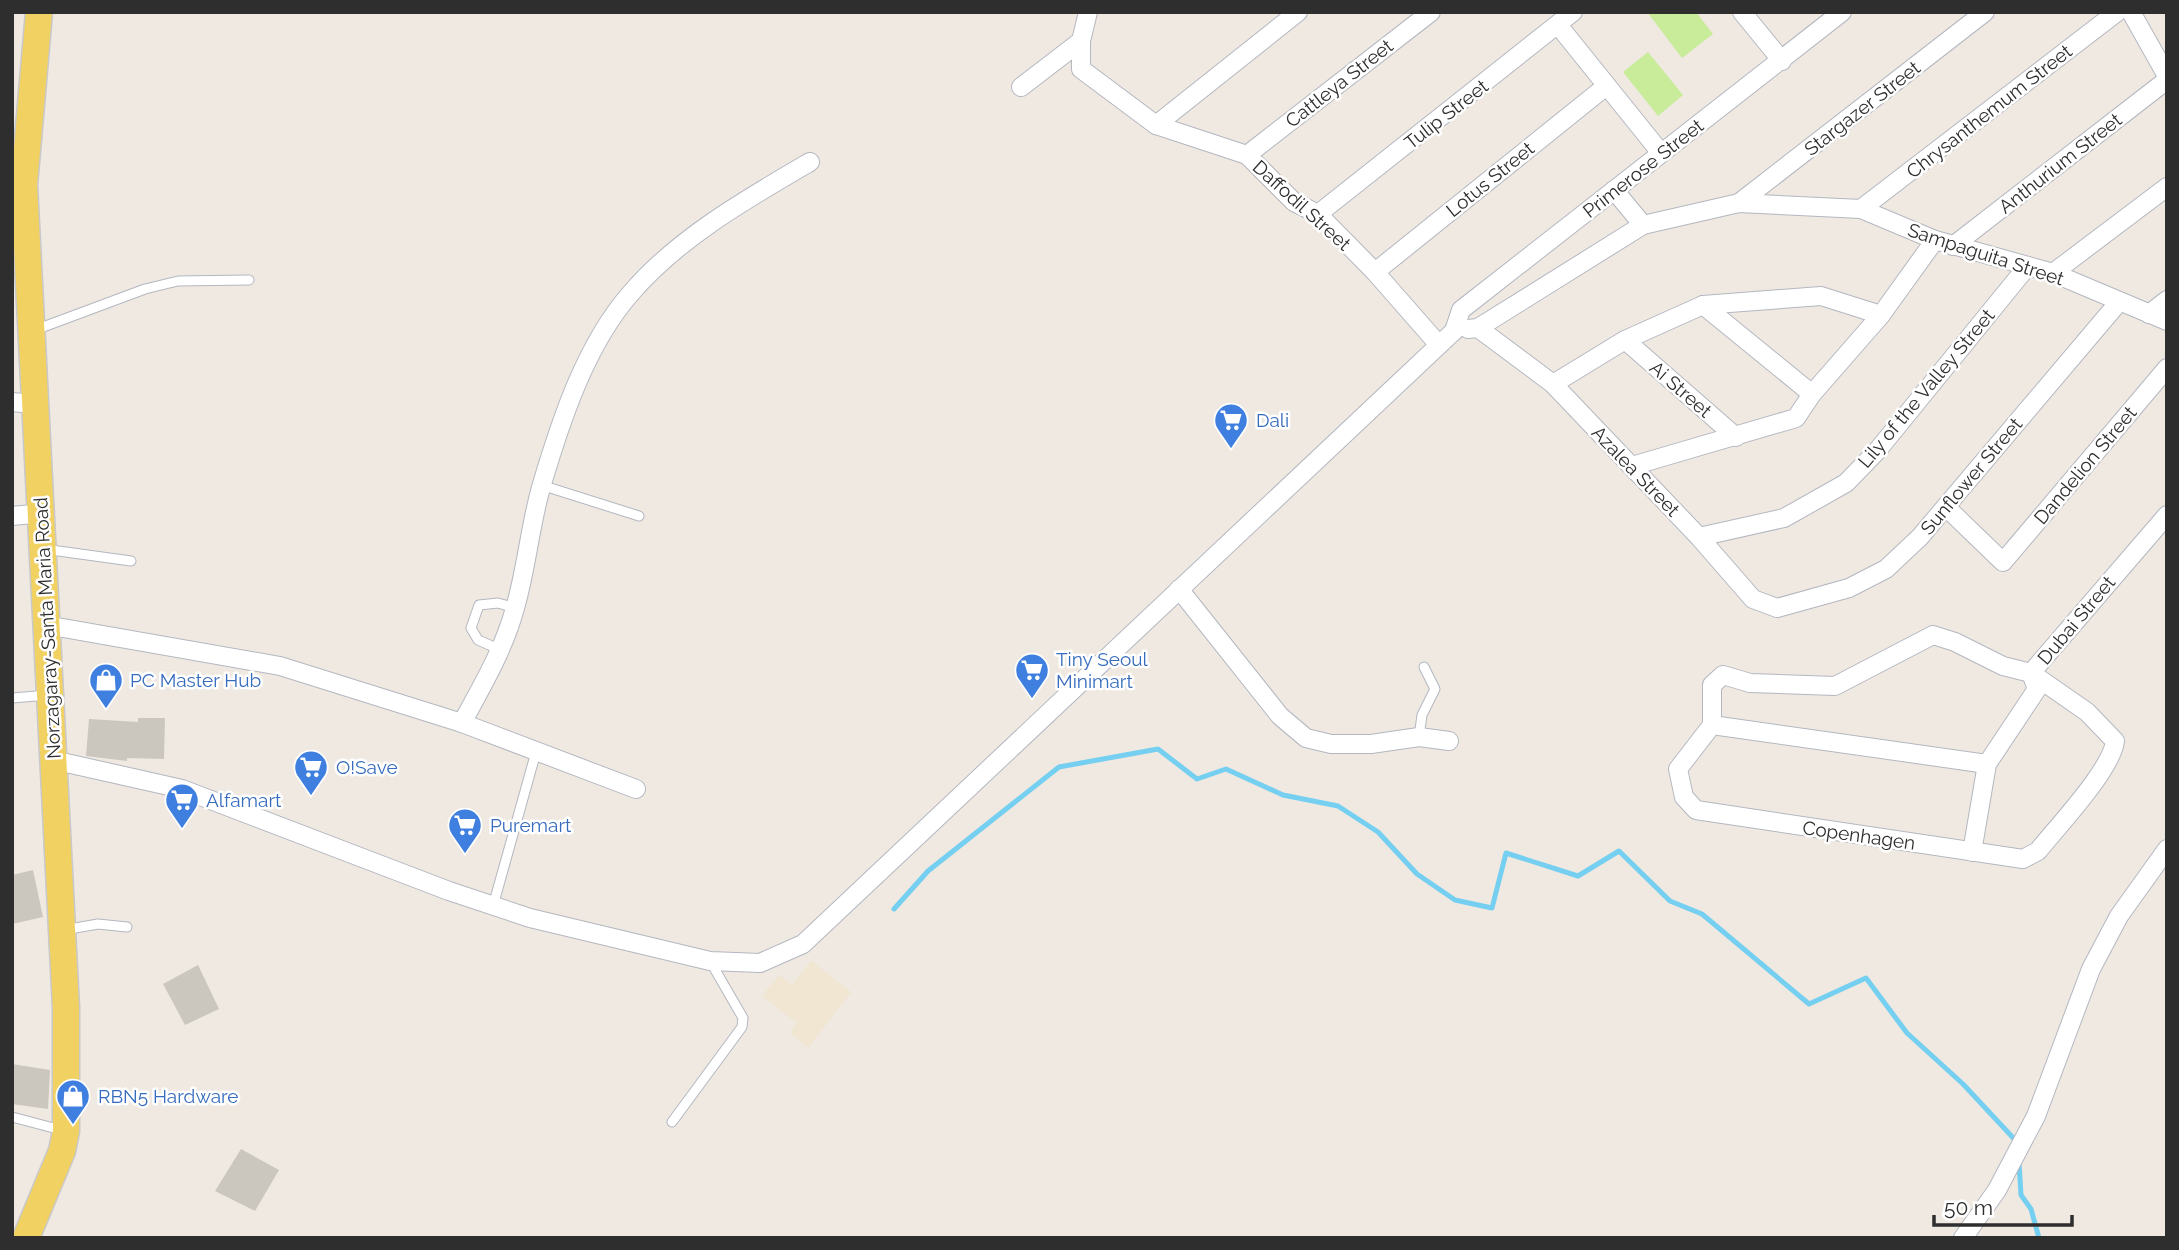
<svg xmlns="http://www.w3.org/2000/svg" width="2179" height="1250" font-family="Raleway,sans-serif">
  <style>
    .education { fill: #f0e6d1 }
    .pitch { fill: #c9ec9a }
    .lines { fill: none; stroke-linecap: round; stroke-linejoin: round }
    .stream { stroke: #75cff0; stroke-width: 5 }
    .building { fill: #cbc7bf }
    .service-casing { stroke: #b4b7c1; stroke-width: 11 }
    .minor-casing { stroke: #b4b7c1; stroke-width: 20 }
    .primary-casing { stroke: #c9c9c9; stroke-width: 29 }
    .service { stroke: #fff; stroke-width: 9 }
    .minor { stroke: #fff; stroke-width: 18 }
    .primary { stroke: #f2d163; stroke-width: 26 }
    .labels { text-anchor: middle; stroke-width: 5; stroke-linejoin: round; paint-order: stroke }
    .street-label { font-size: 19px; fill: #2e2e2e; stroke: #fff }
    .shop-label { font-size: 19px; fill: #366cbe; stroke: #fff; text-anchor: start }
  </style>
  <rect width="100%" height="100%" fill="#efe9e1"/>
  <path class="education" d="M811 961 851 992 808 1048 790 1033 797 1023 762 996 779 975 792 985Z"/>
  <g class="pitch">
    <path d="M1647 12H1696L1713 34 1682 58Z"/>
    <path d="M1648 52 1683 95 1658 116 1623 72Z"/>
  </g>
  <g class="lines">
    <g class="stream">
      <path d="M894 909 928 871 1059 767 1158 749 1197 779 1226 769 1283 795 1338 806 1378 832 1417 874 1455 900 1492 908 1506 853 1578 876 1619 851 1670 901 1702 914 1809 1004 1866 978 1907 1033 1963 1084 2017 1142"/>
      <path d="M2019 1162 2021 1195 2031 1209 2039 1238"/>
    </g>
  </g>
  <g class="building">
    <path d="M138 718H165L164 759 127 758V761L86 756 89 719 138 722Z"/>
    <path d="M33 870 43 917 12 924V875Z"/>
    <path d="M198 965 219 1009 185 1025 163 984Z"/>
    <path d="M12 1064 50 1070 48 1109 12 1104Z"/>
    <path d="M241 1149 279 1170 255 1211 215 1191Z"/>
  </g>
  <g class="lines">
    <g class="service-casing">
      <g id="service">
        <path d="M35 330 145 289 178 281 249 280"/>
        <path d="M541 485 639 516"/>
        <path d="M44 549 131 561"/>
        <path d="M501 650 478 640 471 628 479 605 498 603 515 608"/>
        <path d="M12 698 49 695"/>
        <path d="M1419 737 1422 715 1435 689 1424 667"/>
        <path d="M493 906 536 752"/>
        <path d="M64 930 98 924 127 927"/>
        <path d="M12 1117 65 1131"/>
        <path d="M672 1122 742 1027 743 1018 710 961"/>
      </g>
    </g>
    <g class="minor-casing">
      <g id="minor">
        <path d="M1088 12 1081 41V69L1156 125 1247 155 1294 202 1318 214 1375 272 1439 345"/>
        <path d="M1742 12 1782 61"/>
        <path d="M2131 12 2167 76"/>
        <path d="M1558 25 1661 153"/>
        <path d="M1021 87 1081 41"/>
        <path d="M1156 125 1298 12"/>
        <path d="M1247 155 1431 12"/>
        <path d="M1614 190 1643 225"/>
        <path d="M1739 203 1985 12"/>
        <path d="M1861 209 2117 12"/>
        <path d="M1318 214 1573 12"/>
        <path d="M1953 246 2167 80"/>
        <path d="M1375 272 1605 87"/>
        <path d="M2053 273 2167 187"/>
        <path d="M1703 305 1812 394"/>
        <path d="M2149 314 2167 300"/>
        <path d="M1478 328 1553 384 1699 537 1753 599 1777 608 1849 588 1886 569 1920 537 2118 303"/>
        <path d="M1468 329 1478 328 1643 225 1739 203 1861 209 1935 240 2053 273 2167 321"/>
        <path d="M1454 331 1461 310 1842 12"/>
        <path d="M1625 340 1736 437"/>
        <path d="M1553 384 1625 340 1703 305 1821 296 1881 315"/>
        <path d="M12 402 33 404"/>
        <path d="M1632 466 1796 418 1812 394 1881 315 1935 240"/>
        <path d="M1946 507 2003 562 2167 368"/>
        <path d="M12 516 43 513"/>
        <path d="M1699 537 1784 518 1846 483 1877 451 2026 268"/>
        <path d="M1179 589 1280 716 1306 738 1331 744H1371L1419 737 1449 741"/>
        <path d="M46 625 280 666 462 723C482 686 504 649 515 608 527 567 530 524 542 484 561 420 586 344 631 293 678 238 748 198 810 162"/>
        <path d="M1933 635 1955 642 2003 666 2031 673 2087 712 2115 741C2112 769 2058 826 2038 851L2023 859 1696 810 1684 797 1678 769 1712 725V685L1723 675 1750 683 1835 686Z"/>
        <path d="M2031 673 2167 515"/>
        <path d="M462 723 636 789"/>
        <path d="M1712 725 1987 764"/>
        <path d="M53 760 182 789 449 891 530 918 710 961 760 963 803 944 1454 331"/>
        <path d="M1972 852 1987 764 2037 689 2031 673"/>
        <path d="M1963 1238 1997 1190 2036 1116 2091 969 2119 916 2167 849"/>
      </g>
    </g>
    <g class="primary-casing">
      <path id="primary" d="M26 1238 62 1151 66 1131V1008L24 185 39 12"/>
    </g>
    <use href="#service" class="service"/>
    <use href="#minor" class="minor"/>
    <use href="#primary" class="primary"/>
  </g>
  <defs>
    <g id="supermarket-pin" transform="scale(1.75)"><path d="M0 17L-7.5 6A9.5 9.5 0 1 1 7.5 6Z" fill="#3f7fe0" stroke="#fff"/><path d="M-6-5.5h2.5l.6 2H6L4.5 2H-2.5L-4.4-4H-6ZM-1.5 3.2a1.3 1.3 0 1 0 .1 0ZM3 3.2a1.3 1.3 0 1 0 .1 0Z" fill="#fff"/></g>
    <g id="shop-pin" transform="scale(1.75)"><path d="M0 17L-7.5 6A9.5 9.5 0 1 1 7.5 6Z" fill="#3f7fe0" stroke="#fff"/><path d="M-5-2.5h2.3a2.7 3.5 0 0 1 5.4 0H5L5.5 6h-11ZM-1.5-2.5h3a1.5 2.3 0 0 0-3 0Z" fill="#fff"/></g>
  </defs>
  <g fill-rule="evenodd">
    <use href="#supermarket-pin" x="1231" y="420"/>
    <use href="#supermarket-pin" x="1032" y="670"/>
    <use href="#shop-pin" x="106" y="680"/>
    <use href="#supermarket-pin" x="311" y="767"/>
    <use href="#supermarket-pin" x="182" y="800"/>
    <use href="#supermarket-pin" x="465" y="825"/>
    <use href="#shop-pin" x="73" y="1096"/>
  </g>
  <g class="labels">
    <g class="street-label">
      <text transform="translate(1339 83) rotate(-38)" y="7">Cattleya Street</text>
      <text transform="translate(1862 108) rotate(-38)" y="7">Stargazer Street</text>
      <text transform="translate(1989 111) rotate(-38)" y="7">Chrysanthemum Street</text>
      <text transform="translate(1446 114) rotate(-38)" y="7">Tulip Street</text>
      <text transform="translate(2060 163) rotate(-38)" y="7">Anthurium Street</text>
      <text transform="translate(1643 168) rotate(-38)" y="7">Primerose Street</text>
      <text transform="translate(1490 179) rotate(-39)" y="7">Lotus Street</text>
      <text transform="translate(1302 205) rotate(42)" y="7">Daffodil Street</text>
      <text transform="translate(1986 254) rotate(18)" y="7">Sampaguita Street</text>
      <text transform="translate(1926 388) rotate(-50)" y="7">Lily of the Valley Street</text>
      <text transform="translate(1681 389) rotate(41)" y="7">Ai Street</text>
      <text transform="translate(2085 465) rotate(-50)" y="7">Dandelion Street</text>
      <text transform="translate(1636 471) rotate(46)" y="7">Azalea Street</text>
      <text transform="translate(1971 476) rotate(-50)" y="7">Sunflower Street</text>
      <text transform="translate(2076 620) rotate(-50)" y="7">Dubai Street</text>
      <text transform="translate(47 628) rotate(-93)" y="7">Norzagaray-Santa Maria Road</text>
      <text transform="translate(1859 835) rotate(8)" y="7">Copenhagen</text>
    </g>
    <g class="shop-label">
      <text x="1256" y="427">Dali</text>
      <text x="1056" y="666">Tiny Seoul<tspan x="1056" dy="22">Minimart</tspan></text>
      <text x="130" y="687">PC Master Hub</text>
      <text x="336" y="774">O!Save</text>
      <text x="206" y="807">Alfamart</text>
      <text x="490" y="832">Puremart</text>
      <text x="98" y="1103">RBN5 Hardware</text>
    </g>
  </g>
  <rect width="2179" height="1250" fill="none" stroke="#2e2e2e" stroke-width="28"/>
  <path d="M1934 1215v10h138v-10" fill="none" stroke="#2e2e2e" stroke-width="3.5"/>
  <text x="1944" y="1215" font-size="21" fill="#2e2e2e" stroke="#ffffff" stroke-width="5" paint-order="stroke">50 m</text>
</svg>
